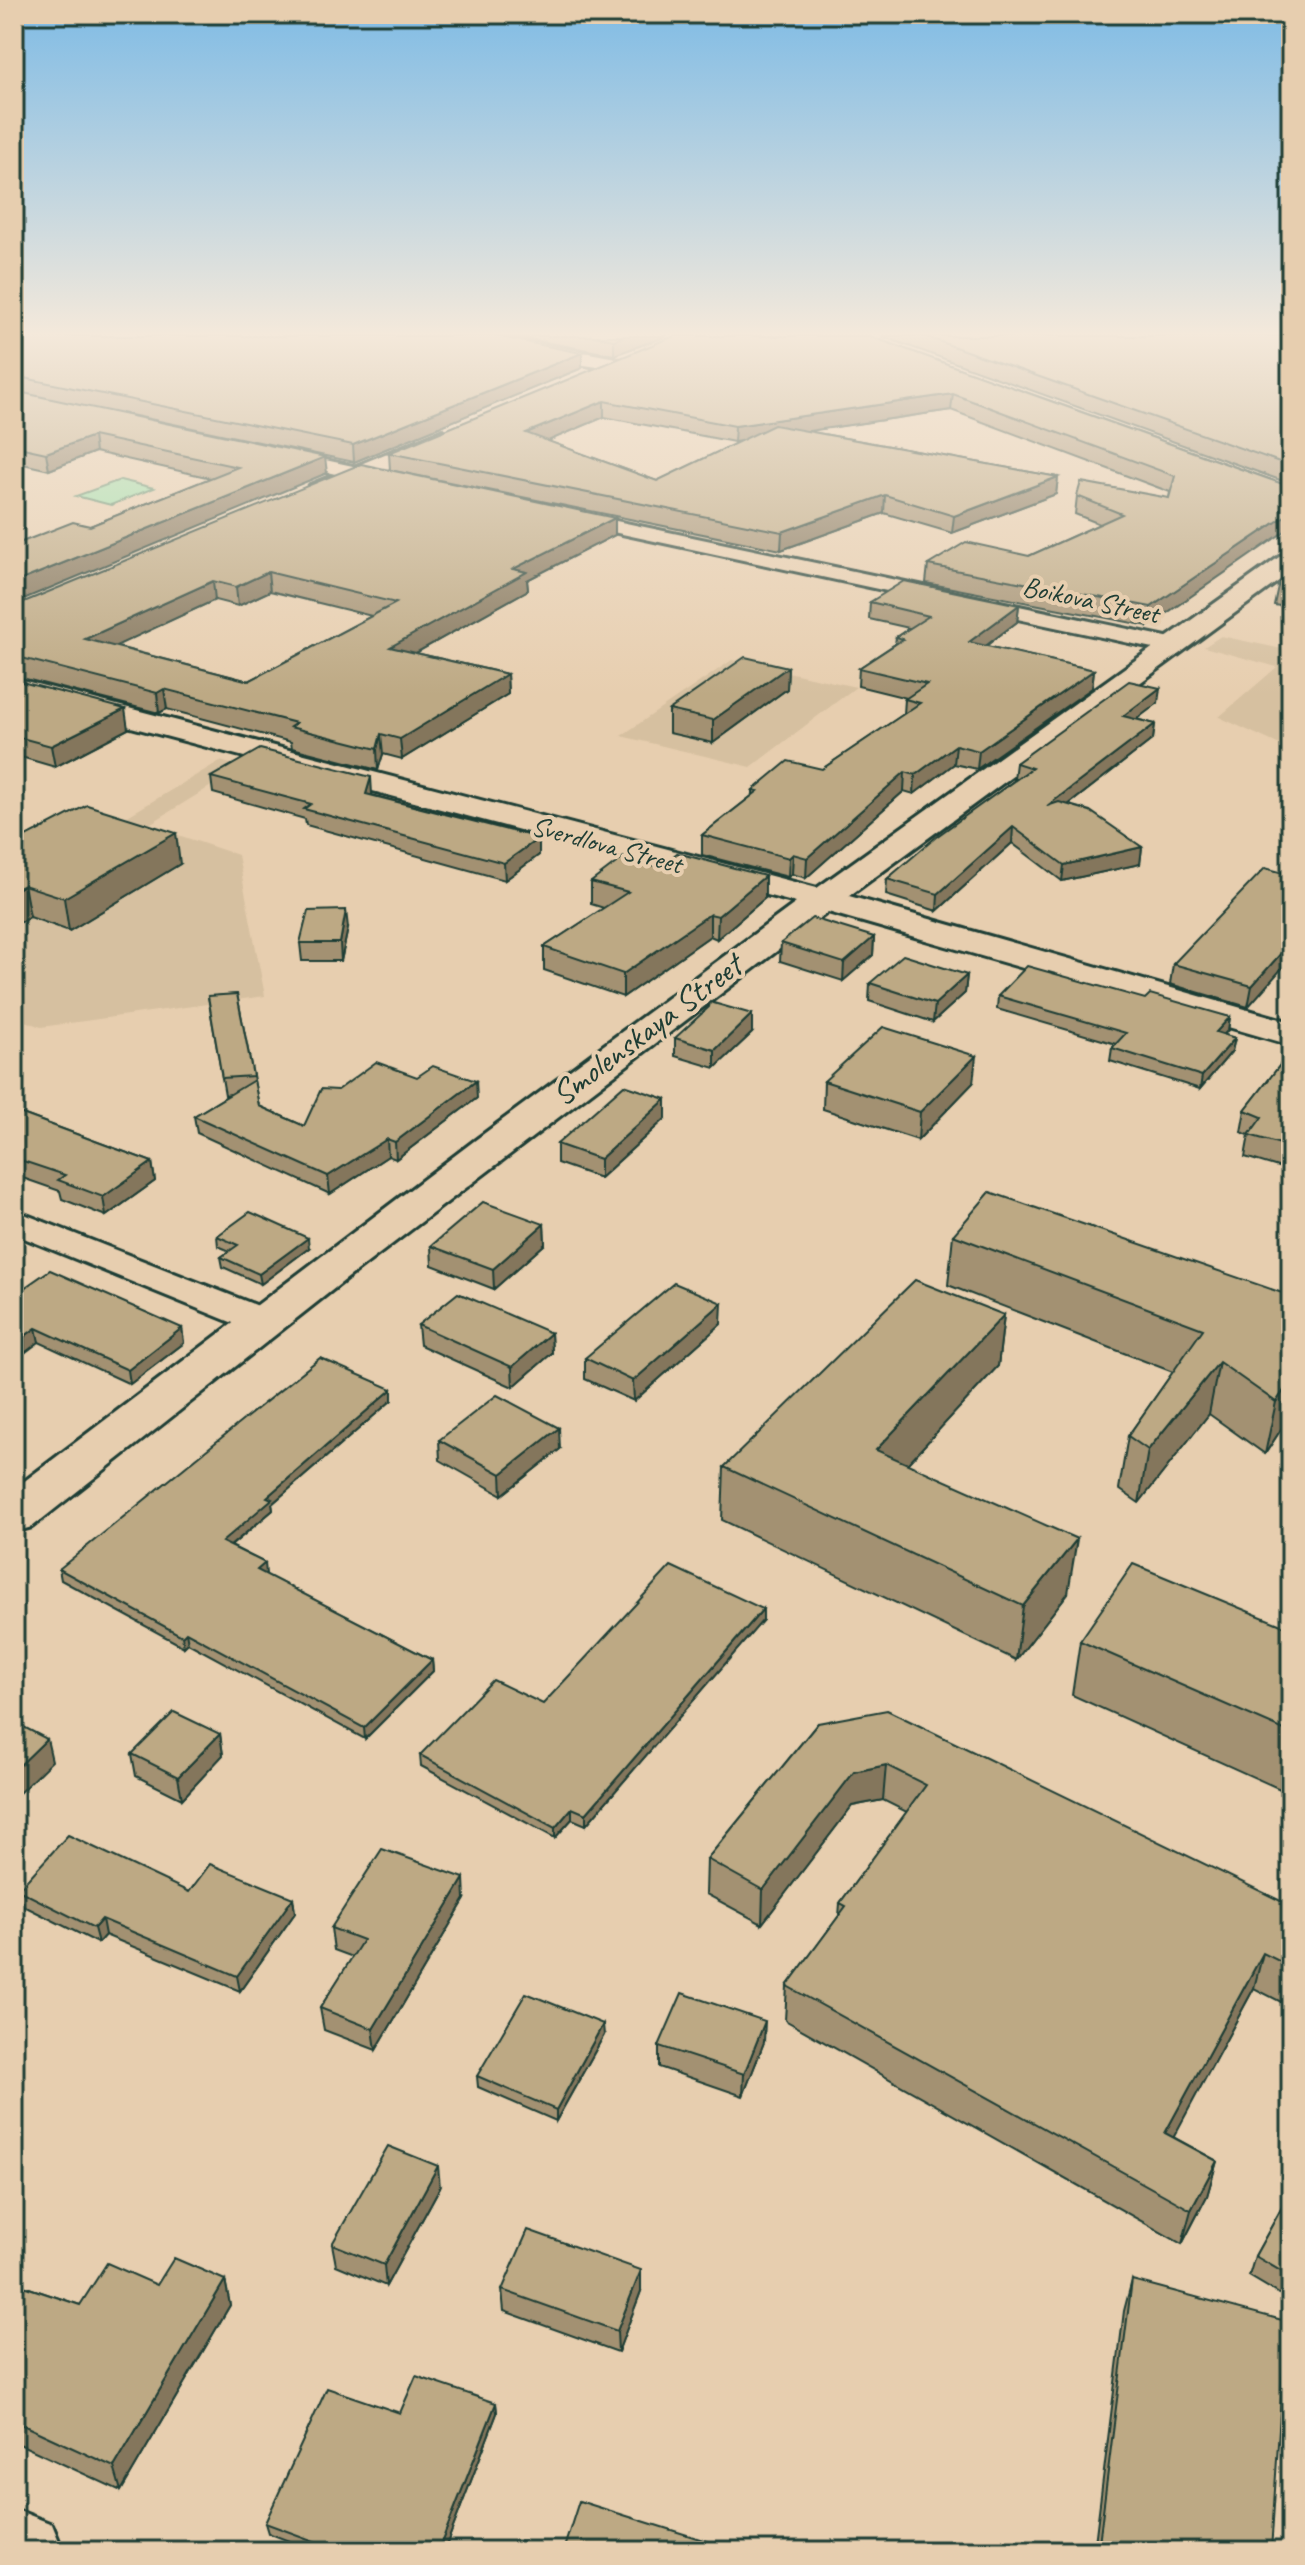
<svg xmlns="http://www.w3.org/2000/svg" width="1305" height="2565" font-family="Caveat,sans-serif">
  <style>
    .built { fill: #d6c0a0 }
    .green { fill: #9de0ab; stroke: #5e8e70; stroke-width: 2 }
    .lines { fill: none; stroke-linecap: round; stroke-linejoin: round }
    .minor-casing { stroke: #1f3d34; stroke-width: 6 }
    .tertiary-casing { stroke: #1f3d34; stroke-width: 6 }
    .secondary-casing { stroke: #1f3d34; stroke-width: 6 }
    .minor { fill: #e7ceaf; fill-rule: evenodd }
    .tertiary { fill: #e7ceaf; fill-rule: evenodd }
    .secondary { fill: #e7ceaf; fill-rule: evenodd }
    .wall { fill: #a39172; stroke: #1f3d34; stroke-width: 2; fill-rule: evenodd }
    .shaded-wall { fill: #84765c; stroke: #1f3d34; stroke-width: 2 }
    .building { fill: #bda984; stroke: #1f3d34; stroke-width: 2; fill-rule: evenodd }
    .labels { text-anchor: middle; stroke-width: 8; stroke-linejoin: round; paint-order: stroke }
    .far-street-label { font-size: 28px; fill: #1f3d34; stroke: #e7ceaf }
    .street-label { font-size: 34px; fill: #1f3d34; stroke: #e7ceaf }
  </style>
  <rect width="100%" height="100%" fill="#e7ceaf"/>
  <filter id="ink" filterUnits="userSpaceOnUse"><feTurbulence type="fractalNoise" baseFrequency=".0125" numOctaves="2"/><feDisplacementMap in="SourceGraphic" scale="16" xChannelSelector="R" yChannelSelector="G"/><feConvolveMatrix kernelMatrix="1 2 1 2 8 2 1 2 1" color-interpolation-filters="sRGB"/></filter>
  <g filter="url(#ink)">
    <g class="built">
      <path d="M1221 636 1291 651V750L1219 717 1277 667 1204 647Z"/>
      <path d="M732 660 856 687 751 767 621 736Z"/>
      <path d="M220 761 242 767 148 825 238 855 265 996 41 1027 14 1017V845L126 817Z"/>
    </g>
    <path class="green" d="M120 480 154 488 111 505 76 496Z"/>
    <g class="lines">
      <g class="minor-casing">
        <g id="minor">
          <path d="M275 449 394 475 404 481 394 487 268 459 265 455 268 451Z"/>
          <path d="M564 510 1171 638 1179 640 1183 645 1179 650 1171 652 557 520 554 516 557 512Z"/>
          <path d="M14 1210 276 1313 281 1321 276 1329 262 1333 248 1329 14 1234Z"/>
        </g>
      </g>
      <g class="tertiary-casing">
        <g id="tertiary">
          <path d="M469 336H496L616 358 626 364 616 370C588 365 484 353 469 336Z"/>
          <path d="M1291 552V572L849 896 1291 1022V1045L828 912 345 1280 32 1527 14 1532V1489L474 1141 796 903 14 696V678L817 888 1282 555Z"/>
        </g>
      </g>
      <g class="secondary-casing">
        <g id="secondary">
          <path d="M443 430 454 437 451 442 326 495H310L306 490 310 485Z"/>
          <path d="M14 2509 52 2524 63 2551H14Z"/>
        </g>
      </g>
      <use href="#minor" class="minor"/>
      <use href="#tertiary" class="tertiary"/>
      <use href="#secondary" class="secondary"/>
    </g>
    <g class="wall">
      <path d="M14 336 582 353V368L354 462 121 413 327 473 90 526 211 478 95 452 49 470 14 462Z"/>
      <path d="M513 336H667L614 355Z"/>
      <path d="M869 336 1291 487 1148 626 926 583 928 565 1029 556 1100 524 1075 514 1077 496 1169 498 1170 492 951 410 807 431 1058 477 1056 494 952 533 884 513 781 550 390 470 389 453ZM604 417 734 442 741 441 657 481 547 441Z"/>
      <path d="M881 336H1291V484Z"/>
      <path d="M615 518V535L527 580 528 590 416 653 507 674 508 694 402 759 383 754 378 770 292 748 291 742 167 709 159 713 14 676V606ZM270 591 372 616 249 681 114 646 215 600 238 606Z"/>
      <path d="M1291 575V608L1274 605 1278 586Z"/>
      <path d="M870 602 1019 605 1017 622 986 646 1094 670 1092 688 977 769 954 764 914 794 904 791 806 878 792 874 788 877 702 855V835L753 795V790L822 769 904 714 905 699 907 698 858 686 859 668 895 644 896 637 909 628 869 619Z"/>
      <path d="M788 667 787 689 713 743 669 733V710Z"/>
      <path d="M14 680 128 729 55 767 14 755Z"/>
      <path d="M1158 703 1136 719 1155 724 1153 739 1068 805 1142 847 1140 864 1062 881 1012 843 937 911 886 895 887 879 1016 779H1014L1016 763Z"/>
      <path d="M211 777 372 794V795L539 838V855L505 880 306 825 305 819 213 793Z"/>
      <path d="M14 843 180 864 69 931 30 917Z"/>
      <path d="M1291 875 1248 1007 1170 984 1173 964Z"/>
      <path d="M591 882 765 898 717 939 710 936 623 997 544 970V947L604 908 591 904Z"/>
      <path d="M348 928 341 961H302L300 943Z"/>
      <path d="M874 937 873 955 843 981 780 961 781 943Z"/>
      <path d="M967 975 965 993 933 1022 869 1001 870 983Z"/>
      <path d="M237 994 259 1106 304 1126 477 1098 396 1159 388 1156 330 1194 197 1133 194 1116 230 1094 225 1095 208 997Z"/>
      <path d="M998 996 1145 999 1230 1017 1228 1030 1224 1035 1235 1038 1232 1051 1200 1089 1110 1061 1112 1048 1116 1044 997 1009Z"/>
      <path d="M752 1033 715 1068 675 1056V1038Z"/>
      <path d="M1291 1051V1171L1245 1157 1249 1135 1241 1132 1245 1110Z"/>
      <path d="M824 1081 973 1083 918 1140 823 1109Z"/>
      <path d="M666 1099V1118L600 1178 557 1163V1144Z"/>
      <path d="M14 1111 152 1162 155 1181 106 1216 62 1199 60 1191 14 1175Z"/>
      <path d="M544 1224 545 1244 494 1289 432 1265 431 1246Z"/>
      <path d="M953 1235 1291 1296V1414L1265 1454 1209 1414 1139 1503 1119 1489 1128 1436 1173 1372 948 1285Z"/>
      <path d="M217 1236 309 1248 261 1284 223 1267 221 1257 230 1251 218 1246Z"/>
      <path d="M14 1295 182 1328 184 1343 130 1384 39 1342Z"/>
      <path d="M1004 1315 998 1366 907 1464 1068 1593 1016 1660 722 1520 724 1467Z"/>
      <path d="M721 1324 634 1401 585 1379V1358Z"/>
      <path d="M418 1325 551 1333 552 1353 513 1387 420 1345Z"/>
      <path d="M392 1400 272 1504 273 1510 231 1546 265 1563V1575L432 1660 433 1671 365 1739 188 1643 184 1647 61 1580 59 1569Z"/>
      <path d="M439 1440 560 1449 502 1495 440 1460Z"/>
      <path d="M763 1609V1620L586 1825 572 1819 555 1838 421 1766 420 1755 543 1704Z"/>
      <path d="M1291 1629V1794L1072 1695 1080 1641Z"/>
      <path d="M818 1723 1291 1906V2007L1254 1988 1173 2137 1217 2161 1207 2196 1182 2244 785 2020 787 1986 839 1916 840 1903 907 1812 883 1800 852 1806 762 1924 706 1894 707 1859Z"/>
      <path d="M220 1734 223 1755 182 1799 136 1776 132 1754Z"/>
      <path d="M18 1890 189 1892 293 1898 295 1913 240 1991 105 1935 98 1943 22 1905Z"/>
      <path d="M465 1899 376 2050 324 2030 320 2008 353 1957 334 1950 331 1928Z"/>
      <path d="M604 2035 556 2121 478 2087 477 2076Z"/>
      <path d="M764 2042 743 2096 659 2067V2046Z"/>
      <path d="M440 2187 386 2286 336 2265 332 2244Z"/>
      <path d="M1291 2191V2301L1249 2276 1255 2256Z"/>
      <path d="M225 2280 230 2305 121 2491 17 2443 14 2437V2283L80 2305 157 2285Z"/>
      <path d="M1132 2280 1271 2551H1094L1124 2311Z"/>
      <path d="M502 2290 641 2291 618 2352 504 2311Z"/>
      <path d="M496 2403 497 2413 444 2551H315L268 2533 265 2523 400 2413Z"/>
    </g>
    <g class="shaded-wall">
      <path d="M624 336H667L614 355V340Z"/>
      <path d="M582 353V368L354 462 353 445Z"/>
      <path d="M953 394 951 410 734 442 735 426Z"/>
      <path d="M604 401V417L527 450 526 433Z"/>
      <path d="M93 436 95 452 49 470 46 453Z"/>
      <path d="M325 457 327 473 14 603V583Z"/>
      <path d="M1058 477 1056 494 952 533 954 516Z"/>
      <path d="M885 495 884 513 781 550 782 532Z"/>
      <path d="M1291 512V527L1148 626 1151 607Z"/>
      <path d="M615 518V535L527 580 528 590 392 666 390 647 513 569Z"/>
      <path d="M268 572 270 591 238 606 236 587Z"/>
      <path d="M213 581 215 600 88 659 85 639Z"/>
      <path d="M1019 605 1017 622 967 660 969 642Z"/>
      <path d="M788 667 787 689 713 743V720Z"/>
      <path d="M1094 670 1092 688 977 769 979 751Z"/>
      <path d="M507 674 508 694 402 759 400 739Z"/>
      <path d="M1160 688 1158 703 1121 731 1123 716Z"/>
      <path d="M164 689 167 709 159 713 157 693Z"/>
      <path d="M125 709 128 729 55 767 51 746Z"/>
      <path d="M1155 724 1153 739 1046 822 1047 806Z"/>
      <path d="M381 734 383 754 378 770 377 749Z"/>
      <path d="M956 745 954 764 914 794 915 775Z"/>
      <path d="M905 772 904 791 806 878 807 858Z"/>
      <path d="M371 777 372 794 368 810 366 794Z"/>
      <path d="M1013 827 1012 843 937 911 938 894Z"/>
      <path d="M176 833 180 864 69 931 64 898Z"/>
      <path d="M539 838V855L505 880 504 863Z"/>
      <path d="M1142 847 1140 864 1062 881 1064 865Z"/>
      <path d="M793 854 792 874 788 877 789 858Z"/>
      <path d="M765 876V898L717 939 718 916Z"/>
      <path d="M24 885 30 917 14 926V890Z"/>
      <path d="M346 910 348 928 341 961 340 943Z"/>
      <path d="M710 914V936L623 997V974Z"/>
      <path d="M874 937 873 955 843 981 844 963Z"/>
      <path d="M1291 942V958L1248 1007 1252 986Z"/>
      <path d="M967 975 965 993 933 1022 935 1004Z"/>
      <path d="M752 1014V1033L715 1068V1050Z"/>
      <path d="M1230 1017 1228 1030 1214 1045 1216 1032Z"/>
      <path d="M1235 1038 1232 1051 1200 1089 1202 1076Z"/>
      <path d="M976 1056 973 1083 918 1140 920 1112Z"/>
      <path d="M476 1081 477 1098 396 1159 395 1142Z"/>
      <path d="M666 1099V1118L600 1178V1159Z"/>
      <path d="M387 1139 388 1156 330 1194 328 1176Z"/>
      <path d="M152 1162 155 1181 106 1216 103 1197Z"/>
      <path d="M544 1224 545 1244 494 1289 493 1269Z"/>
      <path d="M308 1238 309 1248 261 1284 259 1274Z"/>
      <path d="M722 1303 721 1324 634 1401 633 1381Z"/>
      <path d="M1004 1315 998 1366 871 1503 876 1450Z"/>
      <path d="M36 1328 39 1342 14 1361V1344Z"/>
      <path d="M182 1328 184 1343 130 1384 128 1370Z"/>
      <path d="M551 1333 552 1353 513 1387 512 1367Z"/>
      <path d="M1219 1362 1209 1414 1139 1503 1148 1450Z"/>
      <path d="M1291 1380V1414L1265 1454 1276 1402Z"/>
      <path d="M392 1389V1400L272 1504 273 1510 223 1552 222 1542 267 1497Z"/>
      <path d="M559 1428 560 1449 502 1495 501 1474Z"/>
      <path d="M1077 1539 1068 1593 1016 1660 1023 1606Z"/>
      <path d="M265 1563 266 1574 258 1581 257 1570Z"/>
      <path d="M763 1609V1620L586 1825V1814Z"/>
      <path d="M186 1632 188 1643 184 1647 182 1636Z"/>
      <path d="M432 1660 433 1671 365 1739 364 1728Z"/>
      <path d="M220 1734 223 1755 182 1799 178 1777Z"/>
      <path d="M47 1739 52 1761 14 1798V1771Z"/>
      <path d="M886 1765 883 1800 852 1806 762 1924 763 1890 854 1772Z"/>
      <path d="M572 1808V1819L555 1838V1828Z"/>
      <path d="M464 1878 465 1899 376 2050 373 2029Z"/>
      <path d="M293 1898 295 1913 240 1991 237 1976Z"/>
      <path d="M102 1919 105 1935 98 1943 94 1928Z"/>
      <path d="M1263 1953 1254 1988 1157 2168 1165 2133Z"/>
      <path d="M765 2021 764 2042 743 2096 744 2074Z"/>
      <path d="M603 2024 604 2035 556 2121V2110Z"/>
      <path d="M1217 2161 1207 2196 1182 2244 1191 2210Z"/>
      <path d="M438 2166 440 2187 386 2286 384 2265Z"/>
      <path d="M641 2270V2291L618 2352 617 2331Z"/>
      <path d="M225 2280 230 2305 121 2491 114 2467Z"/>
      <path d="M496 2403 497 2413 444 2551H438Z"/>
    </g>
    <g class="building">
      <path d="M14 336H495L582 353 353 445 14 376Z"/>
      <path d="M594 336H624L614 340Z"/>
      <path d="M677 336H869L1291 487V512L1151 607 928 565 966 542 1029 556 1122 514 1077 496 1081 482 1169 498 1175 476 953 394 735 426 604 401 526 433 657 481 774 425 1058 477 954 516 885 495 782 532 389 453 669 338Z"/>
      <path d="M924 336H1291V466Z"/>
      <path d="M14 391 325 457 14 583V545L73 522 90 526 238 467 93 436 46 453 14 446Z"/>
      <path d="M361 464 615 518 513 569 527 572 390 647 507 674 400 739 381 734 377 749 290 727 296 723 164 689 157 693 14 656V606ZM268 572 396 603 249 681 85 639 213 581 236 587Z"/>
      <path d="M1291 575V589L1278 586Z"/>
      <path d="M904 581 1019 605 969 642 1094 670 979 751 956 745 915 775 905 772 807 858 793 854 789 858 702 835 758 791 753 790 788 761 822 769 920 703 905 699 927 684 859 668 903 639 896 637 929 616 870 602Z"/>
      <path d="M745 657 788 667 713 720 669 710Z"/>
      <path d="M14 680 125 709 51 746 14 736Z"/>
      <path d="M1129 681 1160 688 1123 716 1155 724 1047 806 1059 802 1090 811 1142 847 1064 865 1013 827 938 894 887 879 936 837 1032 768 1016 763Z"/>
      <path d="M260 749 371 777 366 794 539 838 504 863 304 809 311 804 211 777Z"/>
      <path d="M87 805 176 833 64 898 24 885 14 890V843Z"/>
      <path d="M677 853 765 876 718 916 710 914 623 974 544 947 628 892 591 882 624 857 659 867Z"/>
      <path d="M1265 868 1291 875V942L1252 986 1173 964Z"/>
      <path d="M346 910 340 943H300L308 911Z"/>
      <path d="M812 918 874 937 844 963 781 943Z"/>
      <path d="M903 955 967 975 935 1004 870 983Z"/>
      <path d="M1027 966 1145 999 1150 994 1230 1017 1216 1032 1235 1038 1202 1076 1112 1048 1126 1033 998 996Z"/>
      <path d="M237 994 253 1076 222 1078 208 996Z"/>
      <path d="M710 1002 752 1014 715 1050 675 1038 709 1007Z"/>
      <path d="M883 1027 976 1056 920 1112 824 1081Z"/>
      <path d="M1291 1051V1147L1249 1135 1262 1117 1245 1110Z"/>
      <path d="M376 1062 417 1077 433 1066 476 1081 395 1142 387 1139 328 1176 194 1116 254 1080 259 1106 304 1126 321 1089 338 1090Z"/>
      <path d="M624 1085 666 1099 600 1159 557 1144Z"/>
      <path d="M14 1111 152 1162 103 1197 58 1180 65 1175 14 1158Z"/>
      <path d="M990 1192 1291 1296V1380L1276 1402 1219 1362 1148 1450 1128 1436 1203 1329 953 1235Z"/>
      <path d="M483 1202 544 1224 493 1269 431 1246Z"/>
      <path d="M250 1212 308 1238 259 1274 221 1257 238 1245 217 1236Z"/>
      <path d="M50 1270 182 1328 128 1370 36 1328 14 1344V1295Z"/>
      <path d="M915 1280 1004 1315 876 1450 1077 1539 1023 1606 724 1467Z"/>
      <path d="M674 1283 722 1303 633 1381 585 1358Z"/>
      <path d="M458 1293 551 1333 512 1367 418 1325Z"/>
      <path d="M320 1358 392 1389 267 1497 272 1499 222 1542 265 1563 257 1570 432 1660 364 1728 186 1632 182 1636 59 1569Z"/>
      <path d="M497 1395 559 1428 501 1474 439 1440Z"/>
      <path d="M1133 1564 1291 1629V1733L1080 1641Z"/>
      <path d="M671 1566 763 1609 586 1814 572 1808 555 1828 420 1755 493 1680 543 1704Z"/>
      <path d="M887 1710 1291 1906V1967L1263 1953 1165 2133 1217 2161 1191 2210 787 1986 846 1906 840 1903 926 1785 886 1765 854 1772 763 1890 707 1859 818 1723Z"/>
      <path d="M174 1712 220 1734 178 1777 132 1754Z"/>
      <path d="M14 1722 47 1739 14 1771Z"/>
      <path d="M68 1835 189 1892 210 1864 293 1898 237 1976 102 1919 94 1928 18 1890Z"/>
      <path d="M382 1849 464 1878 373 2029 320 2008 363 1940 331 1928Z"/>
      <path d="M526 1993 603 2024 556 2110 477 2076Z"/>
      <path d="M682 1993 765 2021 744 2074 659 2046Z"/>
      <path d="M388 2146 438 2166 384 2265 332 2244Z"/>
      <path d="M1291 2191V2277L1255 2256Z"/>
      <path d="M528 2230 641 2270 617 2331 502 2290Z"/>
      <path d="M174 2258 225 2280 114 2467 14 2421V2283L80 2305 107 2263 157 2285Z"/>
      <path d="M1132 2280 1286 2321 1271 2551H1098Z"/>
      <path d="M416 2376 496 2403 438 2551H341L265 2523 327 2388 400 2413Z"/>
      <path d="M579 2501 735 2550V2551H563Z"/>
    </g>
  </g>
  <linearGradient id="sky" x2="0" y2="1"><stop stop-color="#7ebbe5"/><stop offset="0.48" stop-color="#f4e9db"/><stop offset="1" stop-color="#f4e9db" stop-opacity="0"/></linearGradient>
  <rect width="1305" height="695" fill="url(#sky)"/>
  <g class="labels">
    <g class="far-street-label">
      <text transform="translate(1091 599) rotate(12)" y="10">Boikova Street</text>
      <text transform="translate(607 844) rotate(15)" y="10">Sverdlova Street</text>
    </g>
    <g class="street-label">
      <text transform="translate(646 1029) rotate(-37)" y="12">Smolenskaya Street</text>
    </g>
  </g>
  <rect width="1305" height="2565" fill="none" stroke="#e7ceaf" stroke-width="48"/>
  <rect x="24" y="24" width="1257" height="2517" fill="none" stroke="#1f3d34" stroke-width="3" filter="url(#ink)"/>
</svg>
